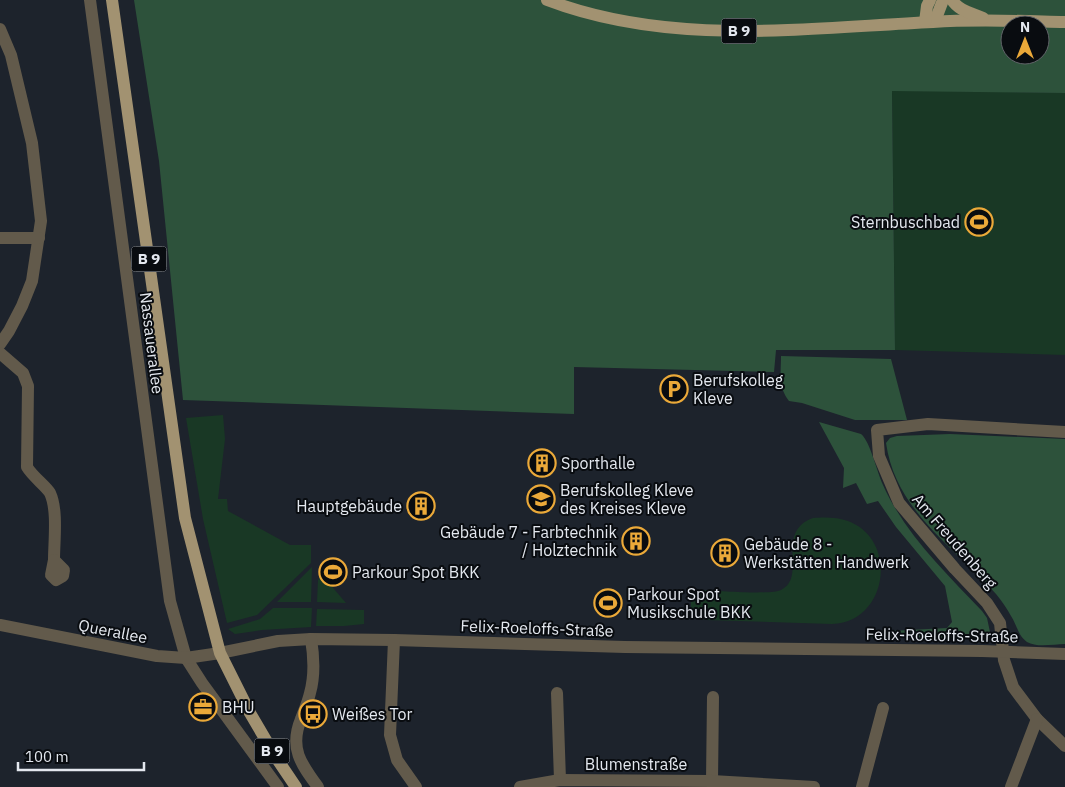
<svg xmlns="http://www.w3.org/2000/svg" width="1065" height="787" font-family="'IBM Plex Sans',sans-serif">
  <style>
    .green { fill: #193825 }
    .forest { fill: #2d523b; fill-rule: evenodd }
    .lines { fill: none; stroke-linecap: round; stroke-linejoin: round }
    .minor { stroke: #625a4b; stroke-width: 12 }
    .major { stroke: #a29271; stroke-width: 12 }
    .labels { text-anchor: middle; stroke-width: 4; stroke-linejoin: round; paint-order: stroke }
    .shield { fill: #090c10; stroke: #a2a6ac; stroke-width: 1 }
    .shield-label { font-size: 15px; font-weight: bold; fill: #e4e8ef }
    .poi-label { font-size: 16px; fill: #e4e8ef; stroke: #090c10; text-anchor: start }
    .street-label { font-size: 16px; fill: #e4e8ef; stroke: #090c10 }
  </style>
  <rect width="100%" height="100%" fill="#1d232c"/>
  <g class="green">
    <path d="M892 90 1065 93V355L895 350Z"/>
    <path d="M223 415 225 439 218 499H227L228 511 290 545H311V563L257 615 227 623 203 519 186 418Z"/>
    <path d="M813 518C823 517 838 517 848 521 899 540 888 622 832 624L706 620 695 616C687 605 691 594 704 590 719 591 771 595 781 590 808 577 774 532 813 518Z"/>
    <path d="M312 567 311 602H277Z"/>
    <path d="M322 575 346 603 317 602 318 580Z"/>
    <path d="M273 608H312L311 627 262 630 235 634 228 629 260 619Z"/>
    <path d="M317 609 364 610V624L344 626H316Z"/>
  </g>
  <g class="forest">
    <path d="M134 0H1065V93L892 91 895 350H776L774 372 574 367V414L183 400 159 161ZM1010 25H1040V55H1010Z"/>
    <path d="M781 356 891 359 907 420H855L802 403 789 401C778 387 781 373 781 356Z"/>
    <path d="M819 422 861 434C870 441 877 472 883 485 905 534 946 573 982 611L987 618 990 632 962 638 870 637 871 632 947 628 952 622 945 586 896 527 878 501 867 504 856 483 843 488 844 468Z"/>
    <path d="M950 434 1065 439V644C1054 644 1037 648 1027 642 1018 636 1017 625 1011 616 1007 609 1002 601 996 594 954 546 896 512 886 443L890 438 897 436Z"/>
  </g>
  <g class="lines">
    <g class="minor">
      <path d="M90 0 170 601 186 658 202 683 278 787"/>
      <path d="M0 29 11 55 32 143 41 221 32 281 22 306 9 331 0 344"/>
      <path d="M0 238H39"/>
      <path d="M0 353 23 373 28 386 27 467C33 477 46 486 50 493 58 510 54 541 54 560"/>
      <path d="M1065 432 928 424 877 430 879 456 899 503 955 569 987 603 1000 623 1004 660 1013 687 1037 719 1065 746"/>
      <path d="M54 560 64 570 63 576 56 580 51 575Z"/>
      <path d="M0 625 157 656 186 658 220 653 278 641 311 639 394 640 625 647 982 651 1065 654"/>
      <path d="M311 639C314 657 315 675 310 693 308 702 304 711 301 719 289 748 301 764 318 787"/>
      <path d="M394 640 390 735 397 760 416 787"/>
      <path d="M557 693 560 780"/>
      <path d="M712 781 713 697"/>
      <path d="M520 787 560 780 712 781 814 787"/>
      <path d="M862 787 883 708"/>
      <path d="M1011 787 1037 719"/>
    </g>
    <g class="major">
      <path d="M112 0 185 518 220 653 250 713 277 759 296 787"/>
      <path d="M547 0C670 47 804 28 933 22 977 19 1021 21 1065 22"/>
      <path d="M952 0C959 11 972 13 983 18"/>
      <path d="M935 21 943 0"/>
      <path d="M925 22 927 6 930 0"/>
    </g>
  </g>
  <defs>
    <g id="stadium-ring" transform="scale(1.4375)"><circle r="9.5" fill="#090c10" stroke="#eba939" stroke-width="1.5"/><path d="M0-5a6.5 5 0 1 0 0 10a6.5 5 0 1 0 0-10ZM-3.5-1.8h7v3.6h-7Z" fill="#eba939"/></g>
    <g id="parking-ring" transform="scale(1.4375)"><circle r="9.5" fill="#090c10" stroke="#eba939" stroke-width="1.5"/><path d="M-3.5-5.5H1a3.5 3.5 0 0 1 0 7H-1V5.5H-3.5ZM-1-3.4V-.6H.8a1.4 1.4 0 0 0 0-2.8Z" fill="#eba939"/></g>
    <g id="building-ring" transform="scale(1.4375)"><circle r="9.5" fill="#090c10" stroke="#eba939" stroke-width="1.5"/><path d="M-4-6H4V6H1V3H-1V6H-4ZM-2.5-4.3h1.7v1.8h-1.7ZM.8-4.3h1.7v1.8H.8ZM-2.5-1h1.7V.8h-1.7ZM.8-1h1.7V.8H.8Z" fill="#eba939"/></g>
    <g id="school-ring" transform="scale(1.4375)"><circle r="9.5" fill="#090c10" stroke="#eba939" stroke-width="1.5"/><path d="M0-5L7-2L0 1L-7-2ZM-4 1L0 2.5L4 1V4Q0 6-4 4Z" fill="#eba939"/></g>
    <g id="office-ring" transform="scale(1.4375)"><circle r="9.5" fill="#090c10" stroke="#eba939" stroke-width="1.5"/><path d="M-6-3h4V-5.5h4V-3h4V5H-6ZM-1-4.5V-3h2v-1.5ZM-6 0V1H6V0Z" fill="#eba939"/></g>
    <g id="bus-ring" transform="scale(1.4375)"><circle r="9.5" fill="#090c10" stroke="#eba939" stroke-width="1.5"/><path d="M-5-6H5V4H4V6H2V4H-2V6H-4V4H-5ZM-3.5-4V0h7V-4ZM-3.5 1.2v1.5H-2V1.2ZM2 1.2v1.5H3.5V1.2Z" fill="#eba939"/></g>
  </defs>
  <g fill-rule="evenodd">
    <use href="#stadium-ring" x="979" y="222"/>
    <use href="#parking-ring" x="674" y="389"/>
    <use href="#building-ring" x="542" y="463"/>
    <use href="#school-ring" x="541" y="499"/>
    <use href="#building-ring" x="421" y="506"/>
    <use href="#building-ring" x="636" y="541"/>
    <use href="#building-ring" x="725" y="553"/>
    <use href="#stadium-ring" x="333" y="572"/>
    <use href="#stadium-ring" x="608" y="603"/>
    <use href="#office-ring" x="203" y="707"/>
    <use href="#bus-ring" x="313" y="714"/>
  </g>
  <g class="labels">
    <g class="shield">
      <rect x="721.5" y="18.5" width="35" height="25" rx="4"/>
      <rect x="131.5" y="246.5" width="35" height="25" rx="4"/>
      <rect x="254.5" y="738.5" width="35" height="25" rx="4"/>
    </g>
    <g class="shield-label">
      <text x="739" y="36">B 9</text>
      <text x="149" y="264">B 9</text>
      <text x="272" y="756">B 9</text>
    </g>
    <g class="poi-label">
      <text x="960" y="228" text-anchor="end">Sternbuschbad</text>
      <text x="693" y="386">Berufskolleg<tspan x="693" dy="18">Kleve</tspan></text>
      <text x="561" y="469">Sporthalle</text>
      <text x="560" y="496">Berufskolleg Kleve<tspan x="560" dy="18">des Kreises Kleve</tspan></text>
      <text x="402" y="512" text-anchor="end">Hauptgebäude</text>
      <text x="617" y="538" text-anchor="end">Gebäude 7 - Farbtechnik<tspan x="617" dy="18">/ Holztechnik</tspan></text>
      <text x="744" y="550">Gebäude 8 -<tspan x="744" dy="18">Werkstätten Handwerk</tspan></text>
      <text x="352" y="578">Parkour Spot BKK</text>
      <text x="627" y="600">Parkour Spot<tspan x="627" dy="18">Musikschule BKK</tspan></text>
      <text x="222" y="713">BHU</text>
      <text x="332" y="720">Weißes Tor</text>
    </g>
    <g class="street-label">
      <text transform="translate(152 343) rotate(83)" y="6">Nassauerallee</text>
      <text transform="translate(955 541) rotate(49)" y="6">Am Freudenberg</text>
      <text transform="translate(537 628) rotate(2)" y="6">Felix-Roeloffs-Straße</text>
      <text transform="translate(113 631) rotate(11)" y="6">Querallee</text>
      <text transform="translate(942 635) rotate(1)" y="6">Felix-Roeloffs-Straße</text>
      <text x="636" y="770">Blumenstraße</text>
    </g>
  </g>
  <g transform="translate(1025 40)"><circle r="24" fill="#090c10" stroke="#616469"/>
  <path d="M0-4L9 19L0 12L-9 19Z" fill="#eba939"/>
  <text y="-8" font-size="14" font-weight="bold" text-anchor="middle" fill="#e4e8ef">N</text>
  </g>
  <path d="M18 762v8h126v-8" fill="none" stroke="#e4e8ef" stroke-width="2.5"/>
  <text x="25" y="762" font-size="15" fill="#e4e8ef" stroke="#090c10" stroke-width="4" paint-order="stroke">100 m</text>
</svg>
